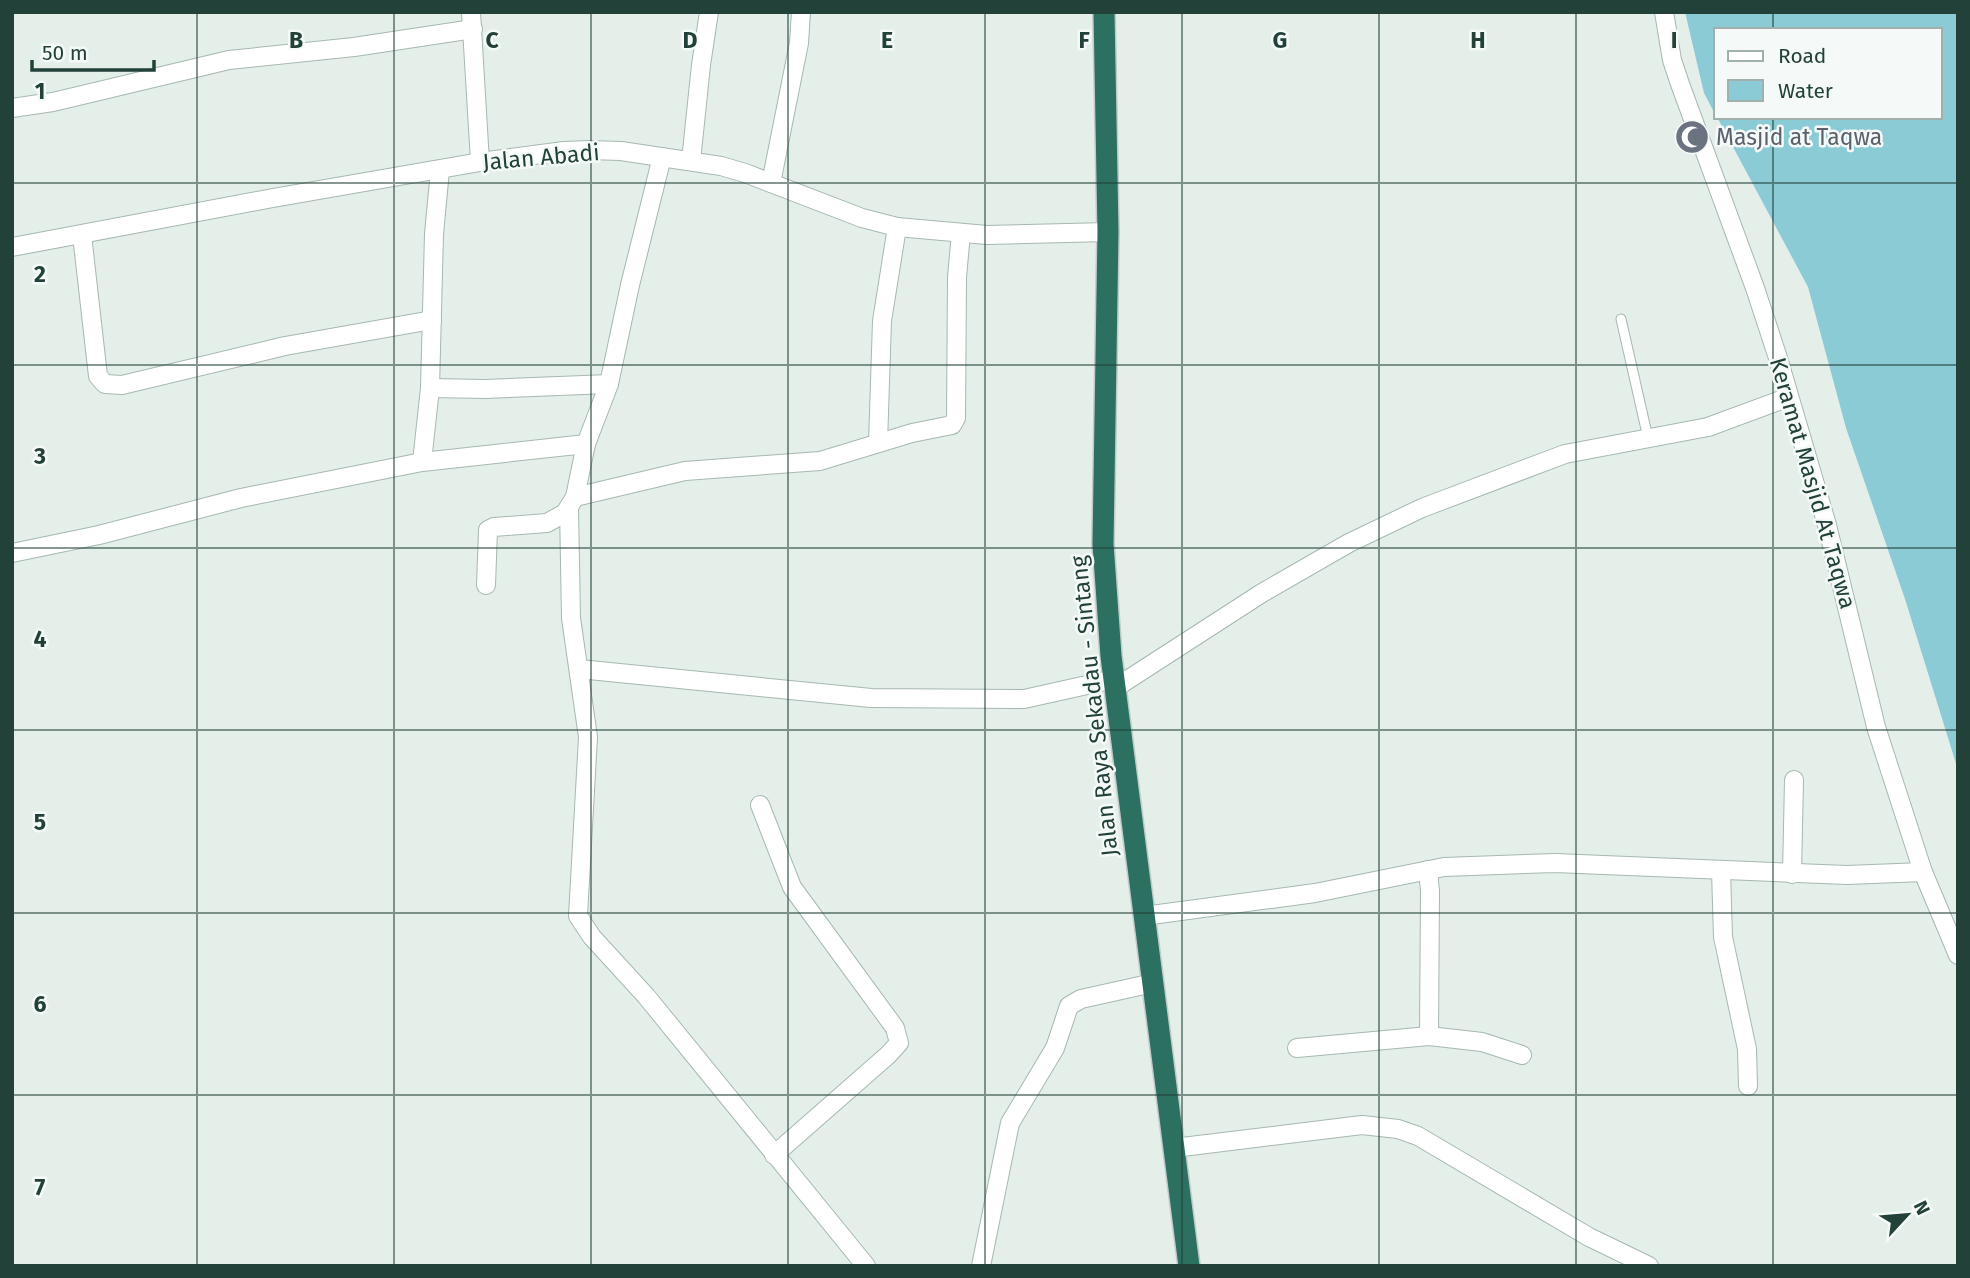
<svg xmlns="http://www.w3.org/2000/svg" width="1970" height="1278" font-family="'Fira Sans',sans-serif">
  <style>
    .water { fill: #8acbd6 }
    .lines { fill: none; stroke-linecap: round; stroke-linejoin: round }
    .lane-casing { stroke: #a6b8b1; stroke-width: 11 }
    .street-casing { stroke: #a6b8b1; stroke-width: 20 }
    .highway-casing { stroke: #c1cac8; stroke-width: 24 }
    .lane { stroke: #fff; stroke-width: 9 }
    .street { stroke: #fff; stroke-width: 18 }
    .highway { stroke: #2c7061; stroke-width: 21 }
    .grid { fill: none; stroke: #224239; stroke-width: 2; stroke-opacity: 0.55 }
    .labels { text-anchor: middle; stroke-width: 5; stroke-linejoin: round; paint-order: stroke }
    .worship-label { font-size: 23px; fill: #5b616d; stroke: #f5faf8; text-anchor: start }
    .street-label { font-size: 23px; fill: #224239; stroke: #f5faf8 }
    .grid-label { font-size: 23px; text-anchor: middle; font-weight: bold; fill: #224239; stroke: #f5faf8; stroke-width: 5; stroke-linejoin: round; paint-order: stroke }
  </style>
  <rect width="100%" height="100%" fill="#e4efea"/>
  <path class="water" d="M1685 12H1958V770L1905 599 1846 428 1808 287 1717 117H1940V30H1716V116L1704 93Z"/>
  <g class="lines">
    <g class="lane-casing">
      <path id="lane" d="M1621 319 1648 438"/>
    </g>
    <g class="street-casing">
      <g id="street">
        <path d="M471 12 480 162"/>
        <path d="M1664 12 1672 60 1680 84 1755 288 1778 358 1827 525 1876 727 1923 872 1958 955"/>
        <path d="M12 108 53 102 229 60 354 47 473 29"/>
        <path d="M691 161 701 65 709 12"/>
        <path d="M771 183 799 43 801 12"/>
        <path d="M82 235 98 376 105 384 122 385 285 346 432 320"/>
        <path d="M12 247 273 198 480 162 564 151 589 150 621 151 721 166 745 173 862 218 897 227 987 235 1108 232"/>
        <path d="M430 388 485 389 609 384"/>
        <path d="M878 443 882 321 897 227"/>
        <path d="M422 462 430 388 434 234 440 170"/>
        <path d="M575 497 685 471 820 461 912 433 952 425 956 418 957 277 961 233"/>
        <path d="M569 508 571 618 588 737 578 916 592 937 646 996 866 1266"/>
        <path d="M12 553 99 535 241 498 422 462 586 444"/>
        <path d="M486 585 488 530 494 527 547 523 565 513 575 497 586 444 609 384 630 285 662 157"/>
        <path d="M579 669 871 698 1024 699 1114 679"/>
        <path d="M1115 688 1262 593 1349 543 1422 508 1565 454 1708 427 1789 397"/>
        <path d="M760 805 792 887 895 1028 899 1043 888 1055 774 1155"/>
        <path d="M1428 870 1430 891 1429 1036"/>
        <path d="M1721 871 1723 937 1747 1049 1748 1086"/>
        <path d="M1792 874 1794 780"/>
        <path d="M1144 916 1315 893 1444 867 1555 863 1847 875 1923 872"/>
        <path d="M1297 1048 1429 1036 1482 1042 1522 1055"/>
        <path d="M1174 1148 1362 1125 1398 1129 1418 1136 1589 1237 1649 1266"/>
        <path d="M981 1266 1010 1123 1055 1048 1069 1006 1081 999 1153 983"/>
      </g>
    </g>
    <g class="highway-casing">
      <path id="highway" d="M1104 12 1108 232 1103 544 1111 656 1189 1266"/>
    </g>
    <use href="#lane" class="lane"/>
    <use href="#street" class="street"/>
    <use href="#highway" class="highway"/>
  </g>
  <path class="grid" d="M197 12V1266M394 12V1266M591 12V1266M788 12V1266M985 12V1266M1182 12V1266M1379 12V1266M1576 12V1266M1773 12V30M1773 117V1266M12 183H1958M12 365H1958M12 548H1958M12 730H1958M12 913H1958M12 1095H1958"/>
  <defs>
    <g id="mosque-disc" transform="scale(1.75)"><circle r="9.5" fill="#6b7280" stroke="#f5faf8"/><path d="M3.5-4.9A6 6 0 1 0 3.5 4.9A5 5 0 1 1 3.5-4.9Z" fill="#fff"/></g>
  </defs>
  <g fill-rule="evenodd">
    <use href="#mosque-disc" x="1692" y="137"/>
  </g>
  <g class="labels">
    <g class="worship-label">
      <text x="1716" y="145">Masjid at Taqwa</text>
    </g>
    <g class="street-label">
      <text transform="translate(541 157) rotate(-5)" y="8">Jalan Abadi</text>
      <text transform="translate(1813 483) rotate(74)" y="8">Keramat Masjid At Taqwa</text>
      <text transform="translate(1094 706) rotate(-96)" y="8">Jalan Raya Sekadau - Sintang</text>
    </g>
  </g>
  <g class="grid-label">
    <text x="296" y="48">B</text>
    <text x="492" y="48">C</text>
    <text x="690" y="48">D</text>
    <text x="887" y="48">E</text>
    <text x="1084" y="48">F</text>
    <text x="1280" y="48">G</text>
    <text x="1478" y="48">H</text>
    <text x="1674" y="48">I</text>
    <text x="40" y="99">1</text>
    <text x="40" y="282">2</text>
    <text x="40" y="464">3</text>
    <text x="40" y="647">4</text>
    <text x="40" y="830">5</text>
    <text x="40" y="1012">6</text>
    <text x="40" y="1195">7</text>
  </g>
  <rect width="1970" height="1278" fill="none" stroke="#224239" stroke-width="28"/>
  <rect x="1714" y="28" width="228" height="91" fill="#f5faf8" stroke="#a1b0ac" stroke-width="2"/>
  <rect x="1728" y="51" width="35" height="10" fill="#ffffff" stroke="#a1b0ac" stroke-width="2"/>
  <text x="1778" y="63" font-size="21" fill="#224239">Road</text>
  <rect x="1728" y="80" width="35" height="21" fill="#8acbd6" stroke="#a1b0ac" stroke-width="2"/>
  <text x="1778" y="98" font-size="21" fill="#224239">Water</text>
  <g transform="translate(1907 1215) rotate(64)" stroke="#f5faf8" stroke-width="5" paint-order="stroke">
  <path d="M0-5L12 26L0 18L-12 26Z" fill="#224239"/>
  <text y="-10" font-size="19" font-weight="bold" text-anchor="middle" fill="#224239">N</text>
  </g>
  <path d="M32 60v10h122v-10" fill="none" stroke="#224239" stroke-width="3.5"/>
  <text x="42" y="60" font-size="21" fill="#224239" stroke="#f5faf8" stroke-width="5" paint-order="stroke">50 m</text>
</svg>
